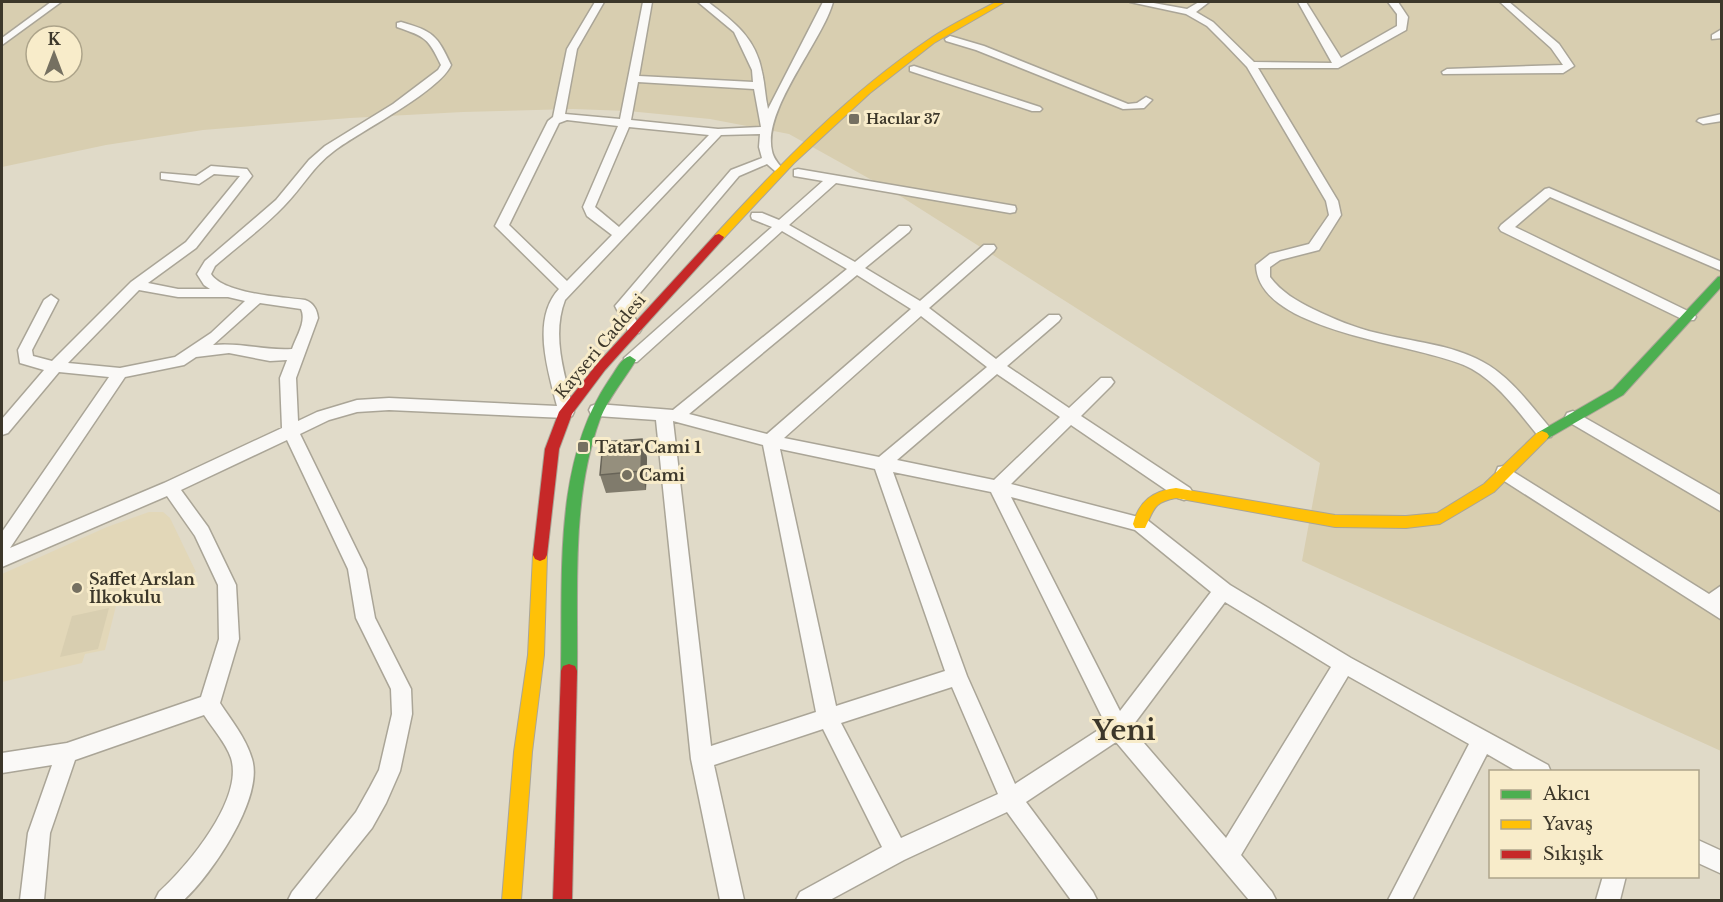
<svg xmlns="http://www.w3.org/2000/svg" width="1723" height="902" font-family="'Libre Baskerville',serif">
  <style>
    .built { fill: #e2d7b8 }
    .green { fill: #d8ceb0; fill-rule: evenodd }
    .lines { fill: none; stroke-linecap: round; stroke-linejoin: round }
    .street-casing { stroke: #aaa597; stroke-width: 3 }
    .fast-casing { stroke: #aaa597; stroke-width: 2 }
    .slow-casing { stroke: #aaa597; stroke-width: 2 }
    .jam-casing { stroke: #aaa597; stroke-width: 2 }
    .street { fill: #faf9f7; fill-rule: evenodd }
    .fast { fill: #4caf50; fill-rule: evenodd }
    .slow { fill: #ffc107; fill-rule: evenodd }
    .jam { fill: #c62828; fill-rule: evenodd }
    .wall { fill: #807b6c }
    .shaded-wall { fill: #686458 }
    .building { fill: #958f7d; stroke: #686458; stroke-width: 1.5 }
    .poi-dot { fill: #757061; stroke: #f8ecca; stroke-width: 2 }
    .labels { text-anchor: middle; stroke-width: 6; stroke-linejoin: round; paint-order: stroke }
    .far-poi-label { font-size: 14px; font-weight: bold; fill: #3c372a; stroke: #f8ecca; text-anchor: start }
    .street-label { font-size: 16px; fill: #3c372a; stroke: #f8ecca }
    .poi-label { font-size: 16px; font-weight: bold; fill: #3c372a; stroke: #f8ecca; text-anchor: start }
    .near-district-label { font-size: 27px; font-weight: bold; fill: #3c372a; stroke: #f8ecca }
  </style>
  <rect width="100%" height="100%" fill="#e0dac8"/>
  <path class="built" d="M149 512H163L170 518 196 572 117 602 105 650 85 654 82 663 2 682V574L107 527Z"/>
  <g class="green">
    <path d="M2 2H1721V751L1302 561 1320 463 897 194 789 134 710 119 628 111 573 109 463 112 350 118 203 130 106 145 2 167ZM36 36H72V72H36Z"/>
    <path d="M109 608 98 649 60 657 72 616Z"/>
  </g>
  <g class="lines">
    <g class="street-casing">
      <g id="street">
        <path d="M51 2H61L2 45V38Z"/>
        <path d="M595 2H604L577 49 565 114 620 119 643 2H652L639 76 753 82 752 70 734 32 698 2H708C734 22 756 38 762 72 765 84 765 97 768 109L823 2H833C822 42 762 110 772 151 773 157 777 162 781 167L775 171 767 164 739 176 629 306 641 330 639 333H629L615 306 731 170 762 158 759 147 760 134 721 135 565 300C551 336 565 376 574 412L572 416 566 418 389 410 357 412 329 420 300 434 366 569 375 618 411 689 412 714 400 771 386 803 372 828 314 900H288L292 892 356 812 370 787 379 770 392 714 391 689 356 618 348 569 287 440 181 490 208 527 236 585 239 639 220 703C231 720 246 738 252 759 264 798 212 874 184 900H155L159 892C187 867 244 799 231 758 226 743 213 729 204 715L75 760 50 833 44 900H20L28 833 52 765 2 773V753L67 743 201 697 219 639 218 585 195 536 167 496 2 567V532L109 377 59 372 8 433 2 435V419L44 370 20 363 18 350 44 300 51 295 58 300 32 350 33 356 52 361 131 282 186 242 240 176 214 174 199 184 161 179V173L196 176 211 166 247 169 252 176 196 248 148 283 178 289H210L204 285 197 274 205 261 276 200 309 160 325 146 393 104 438 70 441 65C428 38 426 37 397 27V23L401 22C433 31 437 35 451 65 440 91 359 132 334 151 313 166 302 188 284 206 263 228 238 246 215 266L211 274C224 294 282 297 305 300 314 303 317 310 318 318L296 378 298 421 317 412 357 400 389 398 557 406C548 371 531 319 559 289L495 226 548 121 553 117 567 49ZM638 82 754 89 761 127 718 129 631 120ZM567 120 618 126 583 207 587 216 612 235 567 281 509 225 559 123ZM629 127 709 135 619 227 595 207ZM139 290 178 297H228L245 301 211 333 175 357 120 368 68 363ZM260 303 301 309C307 321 296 337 292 349 265 351 240 342 213 345ZM229 353 270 361 287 360 280 378 282 428 164 483 10 548 125 377 184 365 196 357Z"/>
        <path d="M1130 2H1148L1187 9 1199 2H1209L1196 12 1213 22 1254 62 1332 63 1298 2H1306L1341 58 1397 26V14L1388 2H1398L1408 17 1406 30 1338 68H1258L1338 201 1341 215 1319 250 1280 260 1270 267V277C1281 292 1297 301 1313 309 1334 319 1355 328 1377 333 1412 342 1451 344 1483 362 1511 377 1530 405 1551 429L1553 433 1551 437H1539C1519 413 1500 385 1472 369 1426 343 1258 335 1256 265L1270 254 1309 244 1329 215 1326 201 1247 67 1225 44 1207 26 1186 14Z"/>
        <path d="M1500 2H1509L1559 44 1574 66 1563 73 1443 74 1442 72 1447 69 1563 65 1551 48Z"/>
        <path d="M1722 29V38L1712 39V35Z"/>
        <path d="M950 36 984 46 1128 104 1137 103 1146 97 1152 100 1144 108 1123 109 976 50 946 41 945 39Z"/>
        <path d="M914 66 1040 107 1042 109 1040 111H1032L910 71V67Z"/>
        <path d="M1722 114V121L1703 124 1697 121 1699 119Z"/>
        <path d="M798 169 1015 206 1016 209 1015 212 1010 213 836 183 789 225 855 262 899 226H909L911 229 909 232 865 268 920 301 984 245H994L996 248 994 251 929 308 996 359 1049 315H1059L1061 318 1059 321 1007 366 1069 408 1101 378H1111L1114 382 1111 386 1081 416 1190 488 1193 493 1190 498 1184 500 1178 498 1071 425 1011 484 1146 519 1230 585 1351 658 1548 765 1551 772H1518L1487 754 1412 900H1388L1469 744 1348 676 1241 855 1272 892 1276 900H1249L1116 742 1026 802 1093 892 1097 900H1071L1007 812 904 860 830 900H796L800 892 882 847 823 729 714 765 744 900H720L691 759 656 420 597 416 591 414 589 410 591 406 597 404 673 410 847 269 782 231 637 362H627L624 358 772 227 752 219 751 216 752 213H762L779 220 823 181 794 176V170ZM857 275 911 309 767 434 689 414ZM921 316 987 367 879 457 784 438ZM997 374 1060 417 994 480 897 460ZM673 421 763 445 816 712 711 746ZM780 449 875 469 945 671 836 706ZM893 472 991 492 1106 725 1015 784 967 676ZM1011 497 1135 530 1211 592 1120 711ZM1225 602 1331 667 1226 838 1131 728ZM952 687 998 794 901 838 841 723Z"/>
        <path d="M1549 188 1722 262V271L1550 197 1515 227 1694 314 1696 317 1694 320H1684L1501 231 1499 228 1501 225 1545 189Z"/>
        <path d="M1573 411 1722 496V512L1567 421 1565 417 1567 413Z"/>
        <path d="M1504 466 1709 594 1722 585V620L1498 477 1496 472 1498 467Z"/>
        <path d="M1698 840 1722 851V874L1698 863Z"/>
        <path d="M1603 876H1626L1620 900H1596Z"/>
      </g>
    </g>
    <g class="fast-casing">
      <g id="fast">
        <path d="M1722 276V286L1623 395 1547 439H1537L1535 436 1537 433 1613 389 1718 277Z"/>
        <path d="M630 356 636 360C624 380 609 397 600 419 571 498 578 588 577 671L575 676 569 678 563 676 561 671C563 575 553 463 609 380 615 372 621 358 630 356Z"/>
      </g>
    </g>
    <g class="slow-casing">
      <g id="slow">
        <path d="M996 2H1005L934 43 870 93 794 163 723 239H715V235C780 164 848 94 928 40 950 25 973 14 996 2Z"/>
        <path d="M1542 431 1547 433 1549 436 1547 439 1494 492 1440 524 1406 528 1335 527 1176 498C1153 502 1154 510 1145 528H1135L1133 524C1139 501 1153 491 1176 488L1335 515 1406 516 1437 513 1484 484 1537 433Z"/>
        <path d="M540 549 545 551 547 555 544 655 532 752 521 900H502L514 752 528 655 533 555 535 551Z"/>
      </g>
    </g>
    <g class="jam-casing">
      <g id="jam">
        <path d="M719 234 724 237 723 239 605 370 572 414 559 449 547 555 545 559 540 561 535 559 533 555 545 449 559 412 597 364 715 235Z"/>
        <path d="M569 664 575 666 577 671 572 900H553L561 671 563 666Z"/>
      </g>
    </g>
    <use href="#street" class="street"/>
    <use href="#fast" class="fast"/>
    <use href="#slow" class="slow"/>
    <use href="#jam" class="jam"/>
  </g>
  <path class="wall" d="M642 439 647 458 646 490 606 493 600 475Z"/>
  <path class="shaded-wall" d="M642 439 647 458 646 490 641 471Z"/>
  <path class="building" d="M642 439 641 471 600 475 603 442Z"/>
  <g class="poi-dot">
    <rect x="848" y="113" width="12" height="12" rx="3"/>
    <rect x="577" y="441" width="12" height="12" rx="3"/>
    <circle cx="627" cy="475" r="6"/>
    <circle cx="77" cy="588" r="6"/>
  </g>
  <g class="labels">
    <g class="far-poi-label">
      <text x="866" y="124">Hacılar 37</text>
    </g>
    <g class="street-label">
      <text transform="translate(600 346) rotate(-50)" y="6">Kayseri Caddesi</text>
    </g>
    <g class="poi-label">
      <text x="595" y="453">Tatar Cami 1</text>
      <text x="639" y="481">Cami</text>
      <text x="89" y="585">Saffet Arslan<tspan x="89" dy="18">İlkokulu</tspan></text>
    </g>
    <g class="near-district-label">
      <text x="1124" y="740">Yeni</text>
    </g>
  </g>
  <rect width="1723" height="902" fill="none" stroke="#3c372a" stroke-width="6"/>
  <rect x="1489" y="770" width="210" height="108" fill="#f8ecca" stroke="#ada48a" stroke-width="1.5"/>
  <rect x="1501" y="790" width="30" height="9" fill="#4caf50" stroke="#ada48a" stroke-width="1.5"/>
  <text x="1543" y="800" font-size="18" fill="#3c372a">Akıcı</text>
  <rect x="1501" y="820" width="30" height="9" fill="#ffc107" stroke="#ada48a" stroke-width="1.5"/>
  <text x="1543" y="830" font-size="18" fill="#3c372a">Yavaş</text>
  <rect x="1501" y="850" width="30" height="9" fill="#c62828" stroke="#ada48a" stroke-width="1.5"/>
  <text x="1543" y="860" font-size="18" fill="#3c372a">Sıkışık</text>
  <g transform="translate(54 54)"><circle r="28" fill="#f8ecca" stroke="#ada48a" stroke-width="1.5"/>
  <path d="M0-4.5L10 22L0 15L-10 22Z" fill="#757061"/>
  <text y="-9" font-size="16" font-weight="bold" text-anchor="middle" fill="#3c372a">K</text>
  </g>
</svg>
